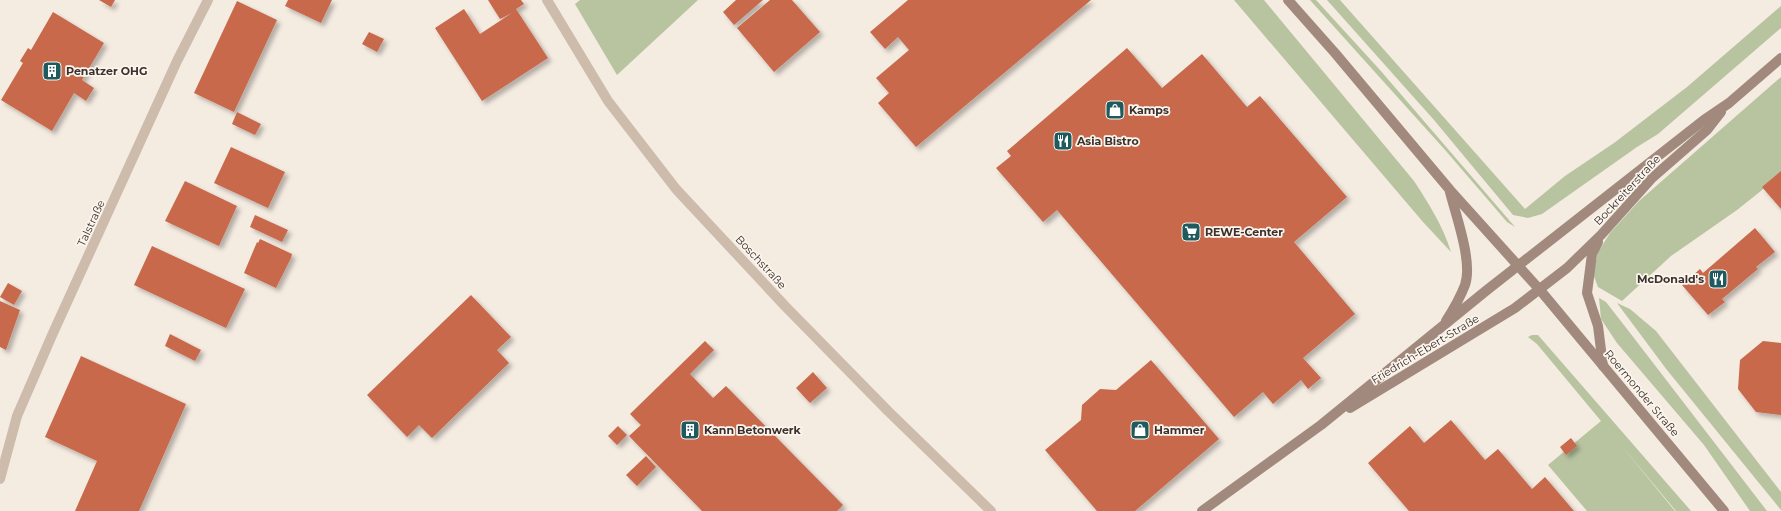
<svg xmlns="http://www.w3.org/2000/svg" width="1781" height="511" font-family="Montserrat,sans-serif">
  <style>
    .green { fill: #b8c4a0 }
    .building { fill: #c8694b; filter: url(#shadow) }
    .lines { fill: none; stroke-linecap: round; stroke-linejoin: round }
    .minor { stroke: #cdbbac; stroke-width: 10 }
    .secondary { stroke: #a18a7d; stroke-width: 10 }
    .labels { text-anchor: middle; stroke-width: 3.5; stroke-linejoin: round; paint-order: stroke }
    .poi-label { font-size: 11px; font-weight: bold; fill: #3b302b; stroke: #fbf5ee; text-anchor: start }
    .street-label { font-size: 11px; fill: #3b302b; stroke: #fbf5ee }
  </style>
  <defs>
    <filter id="shadow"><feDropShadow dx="3.5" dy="3.5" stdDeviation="2" flood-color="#0004"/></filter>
  </defs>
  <rect width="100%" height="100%" fill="#f4ebe1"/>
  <g class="green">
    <path d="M580 0H698L617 75 575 4Z"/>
    <path d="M1234 0H1264L1414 181C1429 204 1443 226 1451 252L1423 222Z"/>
    <path d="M1310 0H1316L1380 70 1515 227 1507 222 1446 151Z"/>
    <path d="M1327 0H1340L1525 209 1565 176 1614 143 1687 87 1781 6V28L1658 134 1637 147 1542 214 1528 218 1513 215 1434 120Z"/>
    <path d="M1781 77V175L1737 210 1671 256 1622 301 1598 287 1593 274 1598 252 1610 233 1639 201Z"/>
    <path d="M1599 298 1606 302 1627 329 1767 511H1750L1704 445 1617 343 1601 319Z"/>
    <path d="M1617 303 1630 309 1656 331 1781 492V510L1667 370Z"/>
    <path d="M1532 335H1538L1691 511H1676L1620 444 1675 511H1587L1548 465 1601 421 1537 344 1528 337Z"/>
  </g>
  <g class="building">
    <path d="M99 0H115L111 7Z"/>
    <path d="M288 0H332L321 23 285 6Z"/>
    <path d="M488 0H521L524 4 516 9 548 58 482 101 435 28 464 9 480 34 512 13 500 19Z"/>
    <path d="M736 0H763L734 25 723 12Z"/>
    <path d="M770 0H792L820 32 774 72 737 28Z"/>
    <path d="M908 0H1091L916 147 878 103 889 93 876 78 909 50 898 37 885 49 870 32Z"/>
    <path d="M237 1 277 20 234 112 194 93Z"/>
    <path d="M53 12 104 43 82 80 94 88 86 101 74 93 52 131 1 100 23 63 20 61 28 48 31 50Z"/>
    <path d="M369 32 384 39 377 52 362 44Z"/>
    <path d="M1127 48 1162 88 1202 54 1247 107 1260 96 1347 197 1294 242 1355 314 1303 358 1321 378 1308 389 1301 380 1273 404 1263 392 1234 417 1057 210 1043 222 996 168 1011 156 1007 151Z"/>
    <path d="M237 112 261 124 255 135 232 124Z"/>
    <path d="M231 147 285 172 268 208 214 183Z"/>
    <path d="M1781 171V209L1762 187Z"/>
    <path d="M185 181 237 206 219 246 165 221Z"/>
    <path d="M255 215 288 230 282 242 250 227Z"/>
    <path d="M1755 228 1775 252 1756 267 1758 269 1722 299 1725 302 1708 315 1682 285 1700 269 1703 273Z"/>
    <path d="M260 239 292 254 291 258 276 288 244 273 257 242 258 243Z"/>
    <path d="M152 246 245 289 226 328 134 285Z"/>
    <path d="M8 283 22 291 14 305 0 297Z"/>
    <path d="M471 295 511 337 497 350 509 363 432 438 419 425 407 437 367 395Z"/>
    <path d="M0 301 20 310 6 350 0 347Z"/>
    <path d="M170 334 201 350 195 361 165 346Z"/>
    <path d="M705 341 714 350 690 374 713 398 726 386 843 505 837 511H702L629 436 641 425 630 414Z"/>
    <path d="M1763 341 1781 343V415L1756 412 1738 389 1740 360Z"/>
    <path d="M81 356 186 404 139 511H75L97 461 45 437Z"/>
    <path d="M1151 360 1219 439 1135 511H1097L1045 450 1081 420 1082 405 1100 389 1116 390Z"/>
    <path d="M813 372 827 388 810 403 796 388Z"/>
    <path d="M1451 420 1485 460 1498 449 1532 489 1545 477 1574 511H1409L1368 463 1410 426 1424 443Z"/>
    <path d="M618 426 627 435 617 445 608 436Z"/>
    <path d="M1571 438 1577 446 1566 455 1560 447Z"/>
    <path d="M646 456 656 467 637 486 626 475Z"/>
  </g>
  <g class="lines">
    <g class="minor">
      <path d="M547 0 608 101 676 189 785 306 888 411 991 511"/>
      <path d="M0 479 17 416 53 333 177 61 208 0"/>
    </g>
    <g class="secondary">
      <path d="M1288 0 1335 53 1450 190 1540 290 1724 511"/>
      <path d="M1598 242 1592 254 1587 293 1598 326 1603 366"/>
      <path d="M1446 321C1453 310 1460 298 1465 285 1473 262 1456 216 1450 192"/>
      <path d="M1350 408 1515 308 1567 268 1601 235 1652 178 1707 130 1721 112"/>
      <path d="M1202 511 1321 425 1487 290 1704 120 1729 103 1781 58"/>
    </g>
  </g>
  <defs>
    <g id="building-square" transform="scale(1)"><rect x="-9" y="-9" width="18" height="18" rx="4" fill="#1f5a5e" stroke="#fbf5ee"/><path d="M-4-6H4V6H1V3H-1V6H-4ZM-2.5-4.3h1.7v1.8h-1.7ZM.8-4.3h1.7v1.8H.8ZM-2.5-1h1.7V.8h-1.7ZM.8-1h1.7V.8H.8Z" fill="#fff"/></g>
    <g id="shop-square" transform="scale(1)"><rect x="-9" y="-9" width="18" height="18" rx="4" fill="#1f5a5e" stroke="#fbf5ee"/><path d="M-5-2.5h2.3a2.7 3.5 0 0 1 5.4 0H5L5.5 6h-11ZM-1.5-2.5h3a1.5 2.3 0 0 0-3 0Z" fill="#fff"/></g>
    <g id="restaurant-square" transform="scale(1)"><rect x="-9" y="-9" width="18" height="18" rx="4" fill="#1f5a5e" stroke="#fbf5ee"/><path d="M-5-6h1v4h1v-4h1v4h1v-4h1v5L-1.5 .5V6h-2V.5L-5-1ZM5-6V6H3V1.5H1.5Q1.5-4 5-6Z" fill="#fff"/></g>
    <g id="supermarket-square" transform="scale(1)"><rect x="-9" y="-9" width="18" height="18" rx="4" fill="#1f5a5e" stroke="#fbf5ee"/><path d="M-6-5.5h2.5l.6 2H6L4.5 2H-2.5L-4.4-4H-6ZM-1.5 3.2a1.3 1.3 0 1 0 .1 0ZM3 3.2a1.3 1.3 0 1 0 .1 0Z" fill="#fff"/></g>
  </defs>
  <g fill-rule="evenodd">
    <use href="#building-square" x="52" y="71"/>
    <use href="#shop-square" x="1115" y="110"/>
    <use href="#restaurant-square" x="1063" y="141"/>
    <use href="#supermarket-square" x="1191" y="232"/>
    <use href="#restaurant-square" x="1718" y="279"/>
    <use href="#building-square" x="690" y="430"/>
    <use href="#shop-square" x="1140" y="430"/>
  </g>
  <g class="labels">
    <g class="poi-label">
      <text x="66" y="75">Penatzer OHG</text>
      <text x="1129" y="114">Kamps</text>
      <text x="1077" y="145">Asia Bistro</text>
      <text x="1205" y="236">REWE-Center</text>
      <text x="1704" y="283" text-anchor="end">McDonald's</text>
      <text x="704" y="434">Kann Betonwerk</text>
      <text x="1154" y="434">Hammer</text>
    </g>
    <g class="street-label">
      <text transform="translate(1627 190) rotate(-47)" y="4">Bockreiterstraße</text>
      <text transform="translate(91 223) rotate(-65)" y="4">Talstraße</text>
      <text transform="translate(761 262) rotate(47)" y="4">Boschstraße</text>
      <text transform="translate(1425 349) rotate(-31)" y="4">Friedrich-Ebert-Straße</text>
      <text transform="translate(1642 393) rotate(50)" y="4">Roermonder Straße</text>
    </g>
  </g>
</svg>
